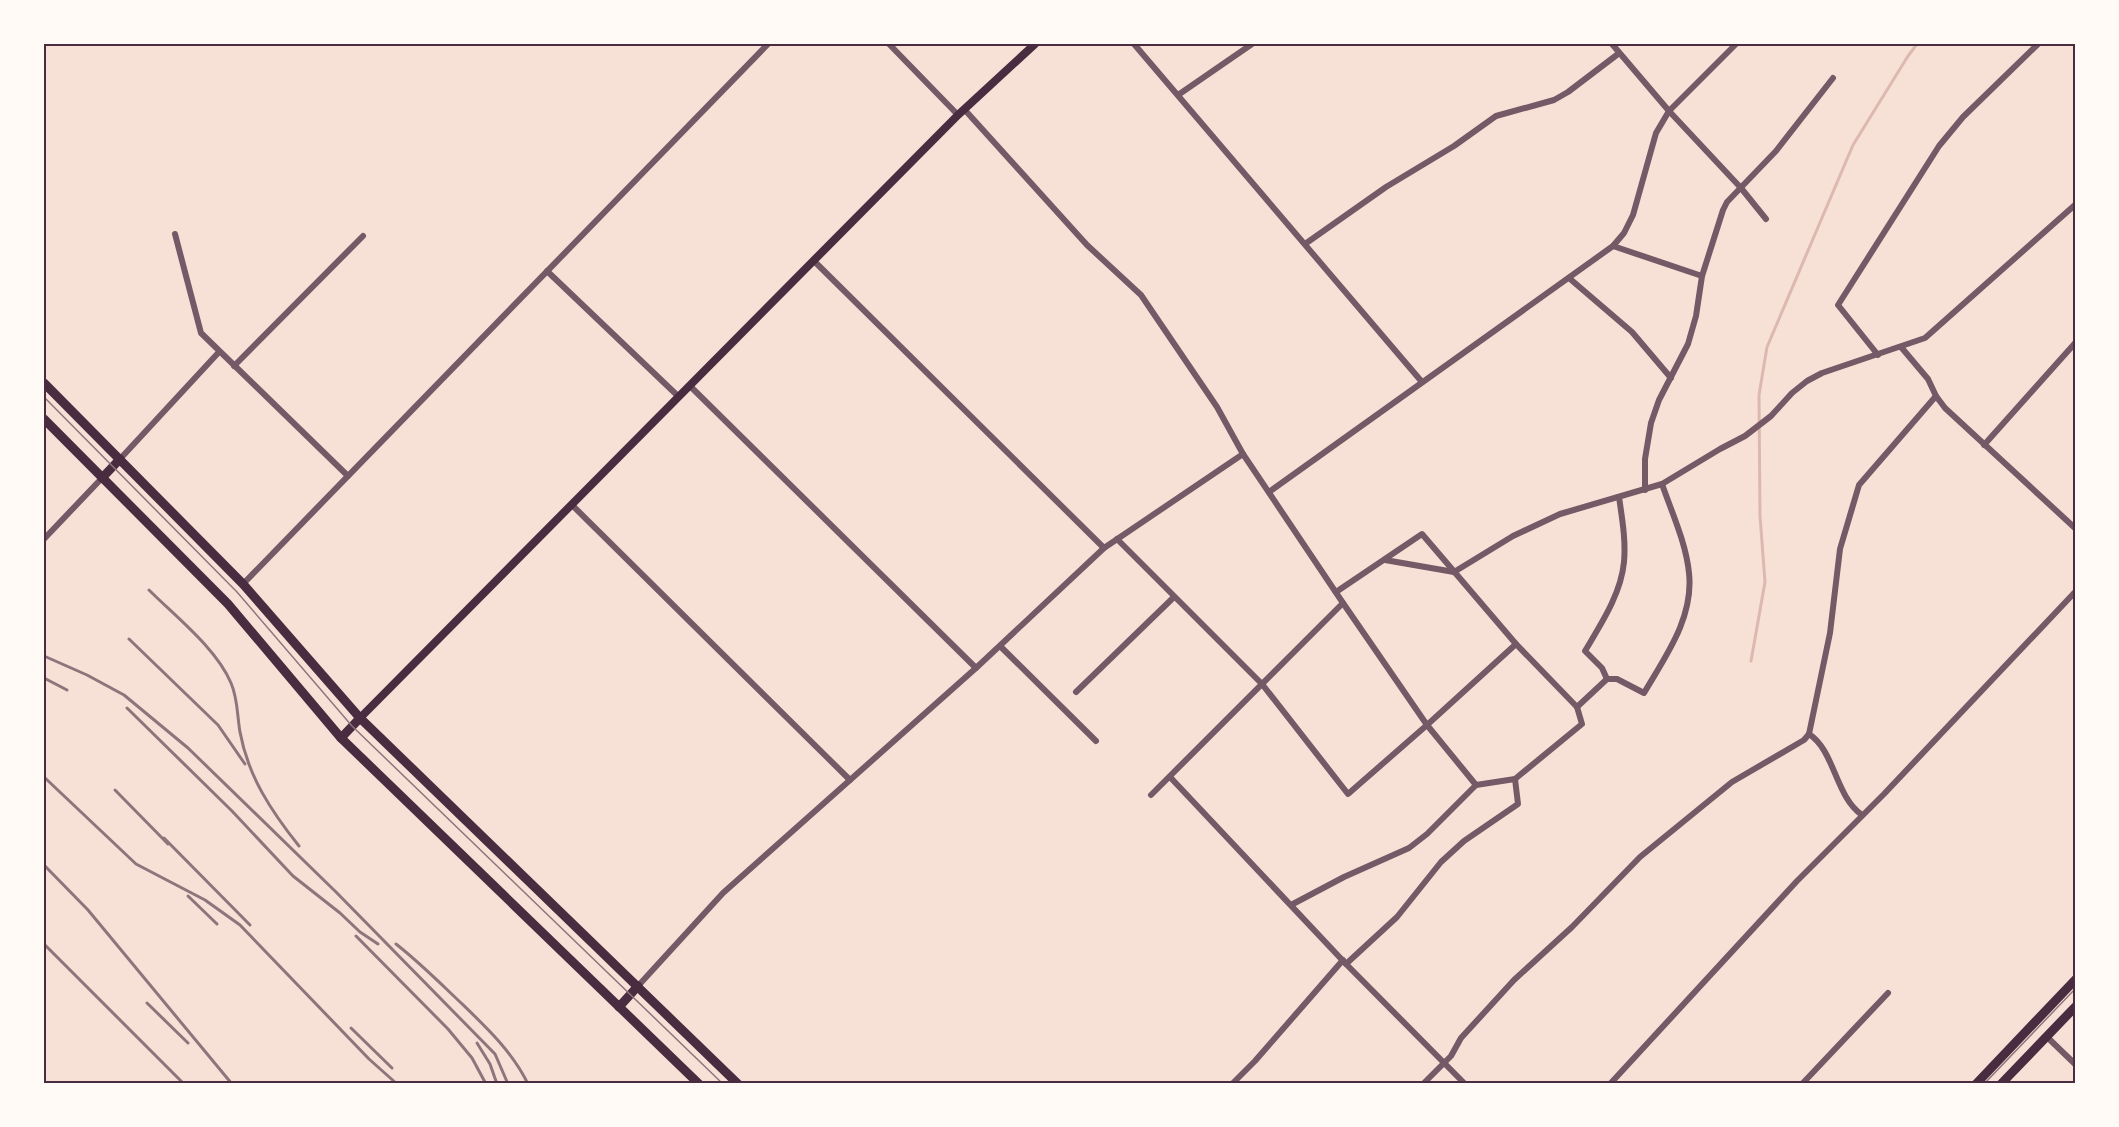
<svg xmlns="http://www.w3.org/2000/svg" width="2119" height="1127" font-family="Rubik,sans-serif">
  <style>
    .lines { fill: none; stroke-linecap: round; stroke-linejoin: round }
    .stream { stroke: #dcb8b0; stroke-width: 3 }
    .minor { stroke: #755966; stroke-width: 6 }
    .secondary { stroke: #4a2c40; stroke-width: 8 }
    .primary { stroke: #4a2c40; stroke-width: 9 }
    .tram { stroke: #8f747c; stroke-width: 1.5 }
    .rail { stroke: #8f747c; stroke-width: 3 }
    .neatline { fill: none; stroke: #4a2c40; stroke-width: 2 }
  </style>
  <rect width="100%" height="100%" fill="#f7e1d7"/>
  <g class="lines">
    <path class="stream" d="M1751 661 1765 582 1760 516 1759 395 1767 347 1853 145 1908 56 1917 44"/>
    <g class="minor">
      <path d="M889 44 958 115"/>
      <path d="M1134 44 1422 382"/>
      <path d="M1612 44 1669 111 1741 188 1766 219"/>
      <path d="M1178 95 1252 44"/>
      <path d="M964 109 1087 245 1141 295 1217 407 1243 454 1343 603 1427 725 1476 785"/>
      <path d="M175 234 201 333 348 476"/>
      <path d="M1305 244 1386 187 1454 146 1496 116 1554 100 1568 92 1618 54"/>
      <path d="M1613 246 1702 276"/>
      <path d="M814 261 1104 548"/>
      <path d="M547 271 679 397"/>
      <path d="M1569 278 1632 332 1671 378"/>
      <path d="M1901 347 1928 379 1936 396 1945 408 2076 529"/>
      <path d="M1878 355 1838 305 1939 146 1963 117 2038 44"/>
      <path d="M234 366 363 236"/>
      <path d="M690 386 976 668"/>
      <path d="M1984 445 2076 342"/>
      <path d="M120 459 219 352"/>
      <path d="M1645 490V459L1651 423 1659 400 1688 344 1696 316 1702 276 1723 210 1727 202 1776 151 1833 78"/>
      <path d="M1269 492 1613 246 1624 233 1633 215 1656 133 1669 111 1736 44"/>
      <path d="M572 505 850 780"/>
      <path d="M44 539 102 478"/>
      <path d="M1117 539 1262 684 1348 794 1427 725 1516 644"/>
      <path d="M1385 560 1454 572"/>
      <path d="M1454 572 1513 536 1560 514 1662 484 1720 449 1745 436 1771 416 1792 393 1807 381 1822 373 1925 338 2076 204"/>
      <path d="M243 584 768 44"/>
      <path d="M1000 646 1096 741"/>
      <path d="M1607 679 1602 668 1585 651C1601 624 1621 594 1624 562 1626 540 1622 518 1619 497"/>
      <path d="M1076 692 1174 597"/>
      <path d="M1577 707 1607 679H1617L1644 693C1665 657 1694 618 1689 573 1686 543 1672 513 1662 484"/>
      <path d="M1809 734 1830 633 1840 549 1859 485 1936 396"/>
      <path d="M1809 734C1835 751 1835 796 1862 815"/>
      <path d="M1170 777 1346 964 1465 1084"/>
      <path d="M1151 795 1343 603"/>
      <path d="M1291 905 1344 877 1409 848 1427 834 1476 785 1515 779 1582 724 1577 707 1516 644 1422 534 1336 592"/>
      <path d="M1346 964 1397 917 1441 862 1464 841 1518 804 1515 779"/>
      <path d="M638 986 723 893 976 668 1104 548 1243 454"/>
      <path d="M2046 1036 2076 1065"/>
      <path d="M1232 1084 1255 1061 1343 960"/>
      <path d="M1423 1084 1451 1056 1461 1038 1514 980 1572 927 1640 857 1732 782 1804 740 1809 734"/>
      <path d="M1610 1084 1797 881 1884 794 2076 591"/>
      <path d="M1802 1084 1888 993"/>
    </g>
    <path class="secondary" d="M360 718 958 115 1035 44"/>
    <g class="primary">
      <path d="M44 383 243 584 360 718 738 1084"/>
      <path d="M44 419 228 604 341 738 699 1084"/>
      <path d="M102 478 120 459"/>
      <path d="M341 738 360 718"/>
      <path d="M619 1007 638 986"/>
      <path d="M1976 1084 2076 979"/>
      <path d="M2001 1084 2076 1006"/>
    </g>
    <g class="tram">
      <path d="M44 397 237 592 352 726 723 1084"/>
      <path d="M1984 1084 2076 988"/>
    </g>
    <g class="rail">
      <path d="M149 590C176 617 216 648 231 683 238 699 237 715 240 732 248 776 271 811 299 846"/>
      <path d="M129 639 218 725 245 764"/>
      <path d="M44 656 87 675 124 695 188 748 336 892 495 1054 508 1084"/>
      <path d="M44 678 67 690"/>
      <path d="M127 708 232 811 293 876 340 913 360 932 378 944"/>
      <path d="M44 777 136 864 205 900 240 925 369 1059 397 1084"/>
      <path d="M115 790 168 844"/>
      <path d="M164 838 250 925"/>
      <path d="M44 865 88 910 232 1084"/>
      <path d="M188 896 217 924"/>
      <path d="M356 936 448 1029 472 1058 486 1084"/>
      <path d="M44 944 184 1084"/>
      <path d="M396 944C419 962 439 982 459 1001 485 1026 512 1051 528 1084"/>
      <path d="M147 1003 188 1043"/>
      <path d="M351 1028 392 1068"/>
      <path d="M477 1043 490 1064 497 1084"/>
    </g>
  </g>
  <rect width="2119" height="1127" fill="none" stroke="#fffaf5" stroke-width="90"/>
  <rect x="45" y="45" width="2029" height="1037" class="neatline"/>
</svg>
